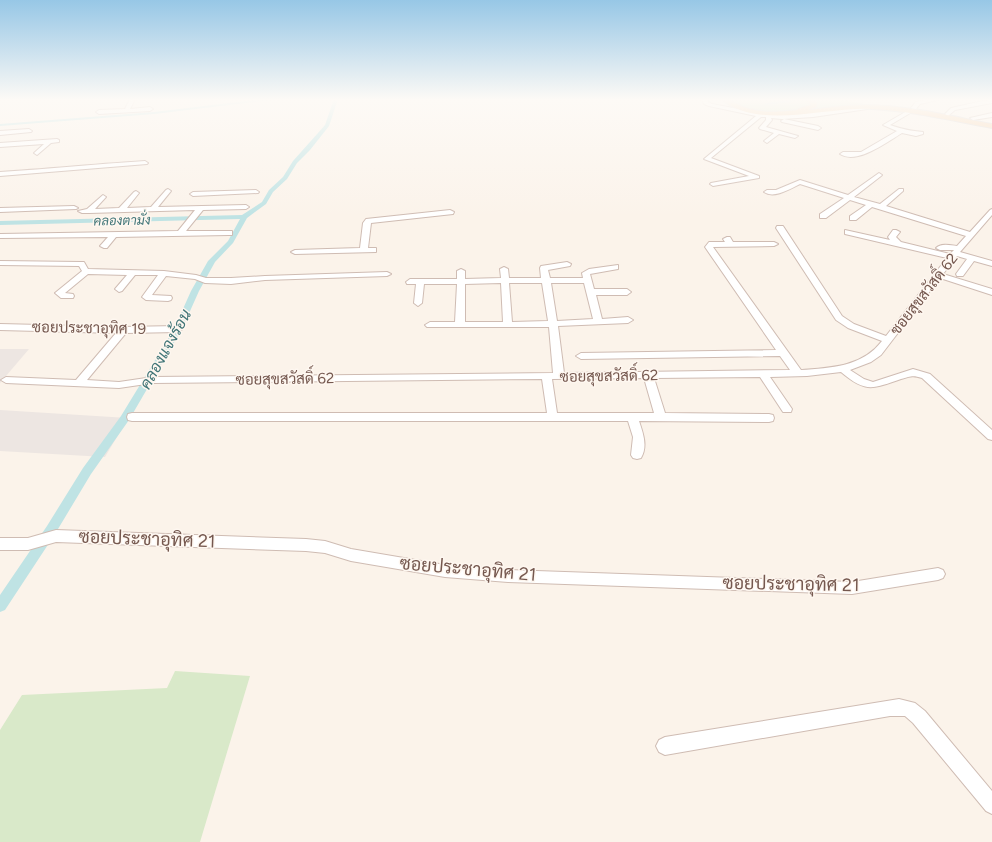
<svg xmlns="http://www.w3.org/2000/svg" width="992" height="842" font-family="Figtree,Sarabun,sans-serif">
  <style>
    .industrial { fill: #ede6e2 }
    .green { fill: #d9e9c9 }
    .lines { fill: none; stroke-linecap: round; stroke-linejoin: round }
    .canal { fill: #bfe3e4; fill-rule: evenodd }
    .minor-casing { stroke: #cfbcb3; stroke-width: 2 }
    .major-casing { stroke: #d8d0ce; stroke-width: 2 }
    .minor { fill: #fff; fill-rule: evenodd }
    .major { fill: #f5cfa7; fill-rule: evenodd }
    .labels { text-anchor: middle; stroke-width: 3; stroke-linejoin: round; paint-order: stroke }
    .far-water-label { font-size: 13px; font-style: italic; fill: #427678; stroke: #fef7f0 }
    .street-label { font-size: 15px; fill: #75584f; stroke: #fef7f0 }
    .water-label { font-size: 16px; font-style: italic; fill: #427678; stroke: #fef7f0 }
    .near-street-label { font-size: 18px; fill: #75584f; stroke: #fef7f0 }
  </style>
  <rect width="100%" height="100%" fill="#fbf3ea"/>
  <g class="industrial">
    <path d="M0 349H29L0 383Z"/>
    <path d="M0 410 128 418 105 457 0 451Z"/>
  </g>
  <g class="green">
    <path d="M724 99H838L875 106 786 114 741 109Z"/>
    <path d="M175 671 250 676 200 842H0V730L22 695 167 688Z"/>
  </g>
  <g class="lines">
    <g class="canal">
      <path d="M263 99H280L154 114 0 126V124L154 112Z"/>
      <path d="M334 99H338L329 126 310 150 297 163 287 179 273 192 266 204 247 218 233 243 215 262 199 291 182 329 129 420 91 474 55 534 5 610 0 612V595L47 526 83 468 121 416 174 329 191 291 208 261 228 241 240 219 0 225V221L242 215 262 202 269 190 283 177 293 161 318 133 325 125Z"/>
      <path d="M789 99H794L790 102 766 105 764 104Z"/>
    </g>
    <g class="minor-casing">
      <g id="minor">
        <path d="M130 99H135L130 109 150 107 153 109 150 111 99 114 96 112 99 110 125 109Z"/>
        <path d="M702 99H707L708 102 712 104 760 113 782 115 871 106 874 108 813 117 782 119 771 118 772 120 766 127 798 136 795 138 779 134 767 143 764 141 774 133 760 129 759 128 766 120V117H761L711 158 759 176V178L713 186 710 184 711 183 749 176 704 159 756 116 709 106 704 104Z"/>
        <path d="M930 99H942L920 104 916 109 911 108 916 102Z"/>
        <path d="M992 99V103L955 110 948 116 945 114 951 108Z"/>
        <path d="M907 111 912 112 890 125C902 129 911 131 923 132V134L916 136 902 133C887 142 857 165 840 154L843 152H861L897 131 883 125Z"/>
        <path d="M992 113V117L973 120 970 118Z"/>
        <path d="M784 119 818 126 821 128 818 130 782 122 781 121Z"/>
        <path d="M29 129 32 131 31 132 0 135V131Z"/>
        <path d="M57 139 59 140V142L51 143 37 155 34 153 44 144 0 147V143Z"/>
        <path d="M145 161 148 163 147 164 0 176V172C48 169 97 164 145 161Z"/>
        <path d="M879 173 882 175 881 176 854 197 880 204 899 189H903V191L886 206 970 232 990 210 992 209V215L960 252 992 261V266L974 261 963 276H957L956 274 967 259 957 256 943 274 992 289V295L940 278 881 355 871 362 850 370 864 379 873 382 913 369 930 374 992 430V440L988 439 922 378C913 375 911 376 901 379 872 389 866 393 841 372L807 376 770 377 792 409 791 412H783L760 377 654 378 665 413 769 414 773 415 774 418 773 421 769 422 639 421C643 433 648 446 641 458L637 459 633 458 631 455 633 437 628 421H132L128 420 127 417 128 414 132 413H547L542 379 153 383 119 388 6 383 1 380 6 377 76 380 116 333 0 330V324L123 327 178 326 183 329 178 332 126 333 87 380 119 382 153 377 553 373 549 327H427L425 325 430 322H455L457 284H424L422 303 418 306 414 303 416 284H407L406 282 410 279H457V271L461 269 465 271V279L501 278 500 269 504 267 508 269 509 278H541L540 268 541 266 567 262 571 264 570 266 548 270 550 278H583L582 273 589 269 618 265V269L590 274 594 289H627L631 292 627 295H596L602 319 628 317 633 320 628 323 558 326 564 373 790 370 780 356 581 359 576 356 581 353 776 350 705 247 709 242H725L723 239 727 237H730L733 242H774L778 244 774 246 713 247 801 370C831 368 862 367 882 341L848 328 836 320 776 228 777 226H783L842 316 854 324 886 336 947 258 845 234V230L890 240 888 237 893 230H896L900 232 896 237 901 242 950 254 954 250H940L936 248C941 243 950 245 957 246L966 236 872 207 856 220H850V216L866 205 850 200 826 218H820V214L844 198 800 184C790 189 774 199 764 192L767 190H776L800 180 848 195ZM501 283 503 322H465V284ZM509 283H542L548 321 512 322ZM551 283H584L593 319 557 321ZM644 378 654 413H557L552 379Z"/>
        <path d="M168 189 171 191 158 207 246 205 249 207 246 209 203 210 186 231H232V235H229L116 237 107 248H104L100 246 108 237 0 238V234L178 231 195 210 89 213H82L78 211 87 209 103 195 106 197 95 209 119 208 134 192 136 191 139 193 127 208 151 207 166 190Z"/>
        <path d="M256 190 259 192 258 193 193 196 190 194 193 192Z"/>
        <path d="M74 206 78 208 76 209 0 212V208Z"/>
        <path d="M450 210 454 212 453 214 371 223 368 248H376V252L295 254 291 252 295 250 360 248 363 223 366 219Z"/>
        <path d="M0 261 81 262H84L88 269 164 271 196 275 206 278H231L265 276 387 272 391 274 387 276 265 280 231 284 205 283 195 279 166 276 152 295 171 296 172 298 171 300 168 301 146 300 142 297 158 275H135L122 291 119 292 115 289 127 275 88 274 65 293 73 294 74 296 73 298H61L55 293 82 271 79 266 0 265Z"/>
        <path d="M56 530 306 539 325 541 351 549 445 565 508 570 852 582 938 568 943 570 945 574 943 578 938 580 852 594 508 582 445 577 351 561 325 553 306 551 56 542 28 550H0V538H28Z"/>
        <path d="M899 699 915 703 925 711 992 791V814L986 811 913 723 905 716H890L665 755 659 752 656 746 659 740 665 737Z"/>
      </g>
    </g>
    <g class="major-casing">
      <path id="major" d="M721 99C732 99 740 107 750 109 765 113 782 112 797 110L798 109 811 105 807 99H814L817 103 816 107 808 110C827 108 845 105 864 105 907 105 950 116 992 124V128C952 121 912 111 872 109 828 106 758 131 721 99Z"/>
    </g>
    <use href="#minor" class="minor"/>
    <use href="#major" class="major"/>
  </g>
  <linearGradient id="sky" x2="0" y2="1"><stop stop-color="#97c7e6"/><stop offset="0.46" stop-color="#fdfaf6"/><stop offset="1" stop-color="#fdfaf6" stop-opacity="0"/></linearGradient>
  <rect width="992" height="217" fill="url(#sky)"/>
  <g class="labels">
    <g class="far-water-label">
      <text transform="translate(122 220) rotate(-1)" y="5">คลองตามั่ง</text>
    </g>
    <g class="street-label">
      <text transform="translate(924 294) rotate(-52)" y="5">ซอยสุขสวัสดิ์ 62</text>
      <text transform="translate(89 328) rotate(1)" y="5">ซอยประชาอุทิศ 19</text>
      <text transform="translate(609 376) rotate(-1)" y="5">ซอยสุขสวัสดิ์ 62</text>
      <text transform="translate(285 379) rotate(-1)" y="5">ซอยสุขสวัสดิ์ 62</text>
    </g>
    <g class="water-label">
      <text transform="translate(165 349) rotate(-61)" y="6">คลองแจงร้อน</text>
    </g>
    <g class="near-street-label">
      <text transform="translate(147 539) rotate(2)" y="6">ซอยประชาอุทิศ 21</text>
      <text transform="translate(468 569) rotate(5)" y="6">ซอยประชาอุทิศ 21</text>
      <text transform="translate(791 584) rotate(1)" y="6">ซอยประชาอุทิศ 21</text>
    </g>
  </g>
</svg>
